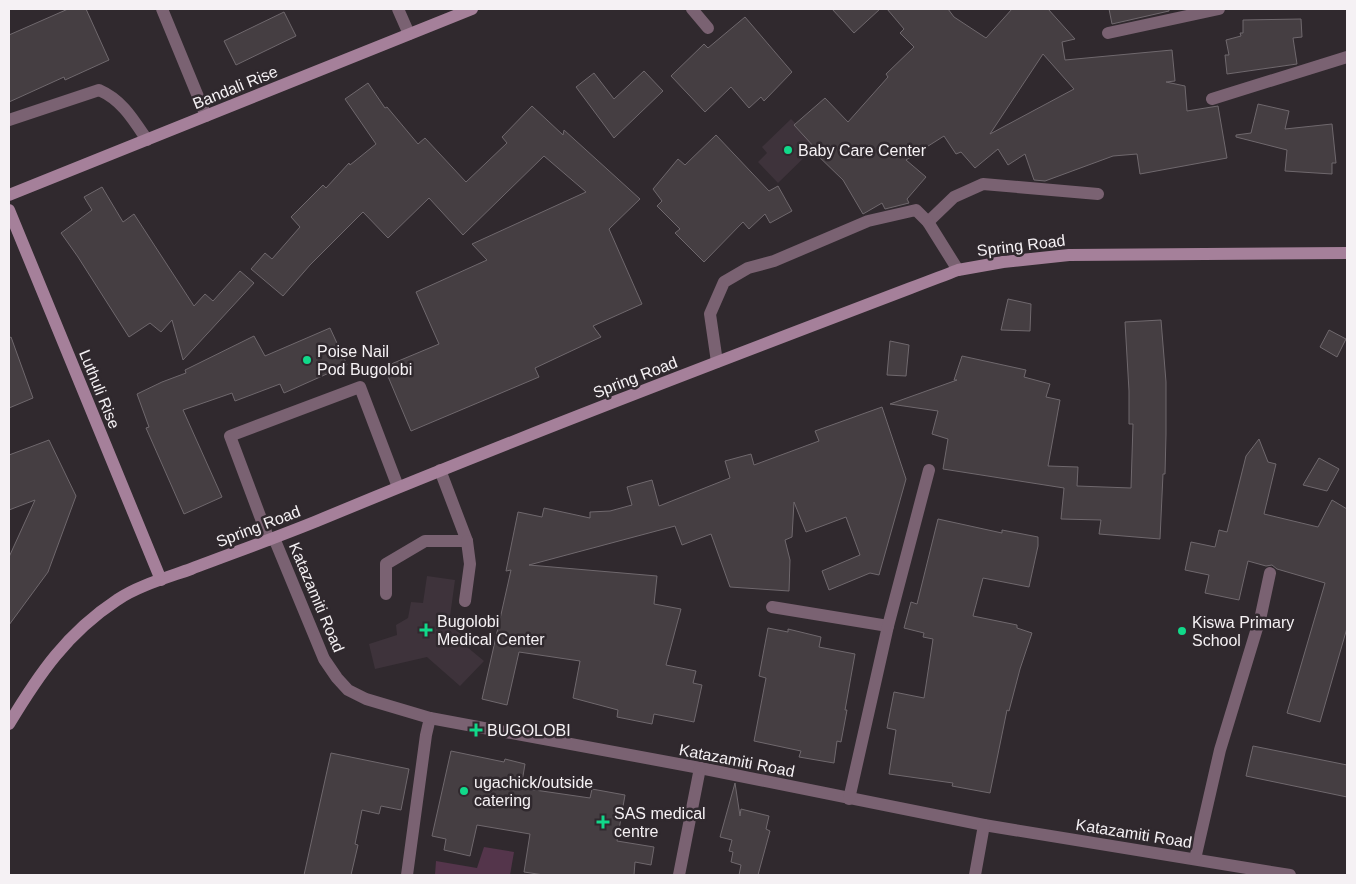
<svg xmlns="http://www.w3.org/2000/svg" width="1356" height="884" font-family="Arial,sans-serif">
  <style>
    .built { fill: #3e333b }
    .green { fill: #54354b }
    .building { fill: #453e42; stroke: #6f686d; fill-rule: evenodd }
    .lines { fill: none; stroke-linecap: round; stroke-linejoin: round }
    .lane { stroke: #7a6272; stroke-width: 12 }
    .street { stroke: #7a6272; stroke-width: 12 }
    .secondary { stroke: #a5809a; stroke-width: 12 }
    .poi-dot { fill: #11d98a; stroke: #30292e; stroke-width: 2 }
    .labels { text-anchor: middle; stroke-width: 5; stroke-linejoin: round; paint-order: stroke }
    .street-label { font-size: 16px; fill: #f5f1f4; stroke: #30292e }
    .poi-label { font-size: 16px; fill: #f5f1f4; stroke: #30292e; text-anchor: start }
  </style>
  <rect width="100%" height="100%" fill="#30292e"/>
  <g class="built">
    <path d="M791 119 817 145 778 183 758 162 767 153 762 147Z"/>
    <path d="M427 576 455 580 449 624 470 642 467 647 484 661 460 686 427 657 375 669 369 644 397 635 396 625 408 618 411 602 423 603Z"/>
  </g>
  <path class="green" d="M484 847 514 852 510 875H435L436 861 477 868Z"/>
  <g class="building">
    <path d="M68 9H86L109 60 65 80 64 77 9 102V35Z"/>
    <path d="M832 9H880L854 33Z"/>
    <path d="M887 9H948L954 17 986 38 1012 9H1048L1075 39 1062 42 1065 60 1172 50 1175 81 1166 82 1185 86 1187 111 1218 106 1227 158 1140 174 1137 154 1113 156 1045 181 1034 180 1025 154 1008 165 998 149 975 168 961 152 956 154 944 136 906 160 926 177 907 199 909 203 885 209 882 203 863 214 843 180 812 150 815 148 794 125 825 98 848 122 888 77 886 74 914 47 900 33 904 29ZM1043 54 1074 89 990 134Z"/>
    <path d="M1109 9H1169V11L1112 24Z"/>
    <path d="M284 12 296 36 236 65 224 41Z"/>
    <path d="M745 17 792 72 764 101 761 97 749 108 731 87 705 112 671 76 704 44 708 48Z"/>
    <path d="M1301 19 1302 37 1293 38 1297 64 1227 74 1225 55H1229L1226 40 1241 36 1240 33H1243V20Z"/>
    <path d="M644 71 663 91 614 138 576 87 594 73 614 99Z"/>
    <path d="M368 83 385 108 387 107 418 144 425 138 466 182 507 143 502 137 532 106 563 135 564 130 640 199 609 229 642 304 593 326 601 337 535 368 539 377 411 431 384 367 439 344 416 292 487 260 472 244 586 192 544 156 463 235 429 198 388 238 363 212 310 265 283 296 251 269 265 253 272 259 300 227 291 217 323 185 326 188 349 163 350 165 376 144 345 99Z"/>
    <path d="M1258 104 1289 111 1285 129 1332 124 1336 163H1332V174L1285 171 1287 150 1236 137V135L1251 133Z"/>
    <path d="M716 135 769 191 778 186 792 211 770 223 765 214 749 229 743 222 704 262 675 233 680 229 657 206 662 201 653 189 678 159 685 165Z"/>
    <path d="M102 187 123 222 134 214 194 306 205 294 213 301 240 271 254 283 183 360 172 320 161 332 150 323 129 337 78 257 61 233 92 210 84 197Z"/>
    <path d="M1008 299 1031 304 1030 331 1001 330Z"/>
    <path d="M1161 320 1166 382V434L1165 474H1163L1160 539 1099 534 1101 520 1061 519 1064 488 943 469 948 439 932 434 938 411 890 404 957 380H954L962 356 1026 370 1024 377 1050 384 1046 397 1060 400 1048 466 1078 467 1077 486 1131 488 1133 424H1129V391L1125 322Z"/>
    <path d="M330 328 347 365 284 393 280 384 235 401 232 393 183 410 222 497 184 514 146 428 149 427 137 394 162 382 186 373 185 370 254 336 265 356Z"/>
    <path d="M1329 330 1346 339 1337 357 1320 347Z"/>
    <path d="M11 337 33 398 9 408V338Z"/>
    <path d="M890 341 909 345 906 376 887 375Z"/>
    <path d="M882 407 906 479 879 575 870 573 829 590 822 571 860 555 846 517 806 532 794 502 792 537 785 540 790 560 789 591 730 587 711 534 682 545 675 526 529 565 657 576 654 604 681 609 666 665 696 671 693 683 702 685 694 722 654 714 652 724 617 717 618 710 573 698 580 661 519 652 507 705 482 699 511 570 506 571 518 512 542 517 544 508 590 518V512L610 511 632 505 627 487 652 480 659 506 730 478 725 461 751 454 754 465 819 441 815 431Z"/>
    <path d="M1259 439 1268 462 1276 464 1264 514 1318 527 1332 500 1347 509V628L1320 722 1287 713 1325 583 1277 569 1272 565 1266 566 1248 561 1239 600 1205 593 1209 575 1185 570 1191 542 1215 547 1219 530 1227 532 1246 456Z"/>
    <path d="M49 440 76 496 48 572 9 625V557L35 500 9 510V455Z"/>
    <path d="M1319 458 1339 469 1327 491 1303 485Z"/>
    <path d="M938 519 1002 533V530L1038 537V546L1029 587 983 578 973 616 1017 625V628L1032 633 1020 669 1009 711 1007 710 990 793 952 786 953 783 889 774 896 730 887 728 894 692 924 698 933 639 923 637 924 633 904 628 911 602 917 604Z"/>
    <path d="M768 628 788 632V629L821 637 819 647 855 654 845 710H847L841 742 837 741 834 763 799 757 801 751 754 741 766 678 759 676Z"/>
    <path d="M1253 746 1347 765V797L1246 776Z"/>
    <path d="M451 751 504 762 505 759 525 764 521 788 590 798 592 789 625 795 617 841 654 847 651 865 635 862 634 875H544L524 872 530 834 477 825 470 856 444 850 446 839 432 836Z"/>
    <path d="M331 753 409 769 401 810 381 806 379 814 362 810 355 844 358 845 351 875H304Z"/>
    <path d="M735 783 740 816 741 809 769 816 766 829 770 831 758 875H739L741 865 731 862 733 852 729 851 732 840 720 837Z"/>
  </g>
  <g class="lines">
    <g class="lane">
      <path d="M398 9 409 34"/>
      <path d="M692 9 708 28"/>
      <path d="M1108 33 1219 9"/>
      <path d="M9 120 99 90C122 100 133 119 147 140"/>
      <path d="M928 222 954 197 983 184 1098 194"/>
      <path d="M717 362 710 314 724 282 748 268 774 261 868 221 916 210 928 222 958 270"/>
      <path d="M269 540 230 436 360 387 398 487"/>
      <path d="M386 594V564L425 541H467L440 470"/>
      <path d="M465 601 470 564 467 541"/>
      <path d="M407 875 426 735 430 718"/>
    </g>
    <g class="street">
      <path d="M162 9 206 116"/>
      <path d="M1212 99 1347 57"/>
      <path d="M274 538 324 659 337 678 348 690 366 699 430 718 700 768 984 825 1290 875"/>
      <path d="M772 607 888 626"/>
      <path d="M849 799 888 626 929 470"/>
      <path d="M1195 859 1220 750 1261 615 1270 573"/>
      <path d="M679 875 700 768"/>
      <path d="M975 875 984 825"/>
    </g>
    <g class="secondary">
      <path d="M9 195 472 9"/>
      <path d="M9 210 161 580"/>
      <path d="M9 724C39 674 67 633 117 600 137 586 169 577 191 569 233 553 275 538 317 521 529 433 743 352 958 270L1003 262 1069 255 1347 253"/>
    </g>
  </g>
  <g class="poi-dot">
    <circle cx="788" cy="150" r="5"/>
    <circle cx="307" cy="360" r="5"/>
    <path d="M423.5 622.5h5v5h5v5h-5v5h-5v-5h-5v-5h5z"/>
    <circle cx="1182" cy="631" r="5"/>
    <path d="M473.5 722.5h5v5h5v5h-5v5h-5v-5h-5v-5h5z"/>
    <circle cx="464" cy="791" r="5"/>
    <path d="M600.5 814.5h5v5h5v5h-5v5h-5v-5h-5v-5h5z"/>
  </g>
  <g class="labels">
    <g class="street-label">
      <text transform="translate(235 87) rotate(-22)" y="6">Bandali Rise</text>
      <text transform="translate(1021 245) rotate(-7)" y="6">Spring Road</text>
      <text transform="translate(635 377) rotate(-21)" y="6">Spring Road</text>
      <text transform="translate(100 389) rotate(68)" y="6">Luthuli Rise</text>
      <text transform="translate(258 526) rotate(-21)" y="6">Spring Road</text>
      <text transform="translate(317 597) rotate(67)" y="6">Katazamiti Road</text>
      <text transform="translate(737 760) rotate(11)" y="6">Katazamiti Road</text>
      <text transform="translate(1134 833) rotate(9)" y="6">Katazamiti Road</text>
    </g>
    <g class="poi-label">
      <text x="798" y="156">Baby Care Center</text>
      <text x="317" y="357">Poise Nail<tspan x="317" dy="18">Pod Bugolobi</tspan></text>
      <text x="437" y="627">Bugolobi<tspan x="437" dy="18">Medical Center</tspan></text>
      <text x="1192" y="628">Kiswa Primary<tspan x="1192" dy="18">School</tspan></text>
      <text x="487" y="736">BUGOLOBI</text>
      <text x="474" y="788">ugachick/outside<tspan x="474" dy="18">catering</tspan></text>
      <text x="614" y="819">SAS medical<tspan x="614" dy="18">centre</tspan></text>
    </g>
  </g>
  <rect width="1356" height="884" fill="none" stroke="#f5f1f4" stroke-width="20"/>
</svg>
